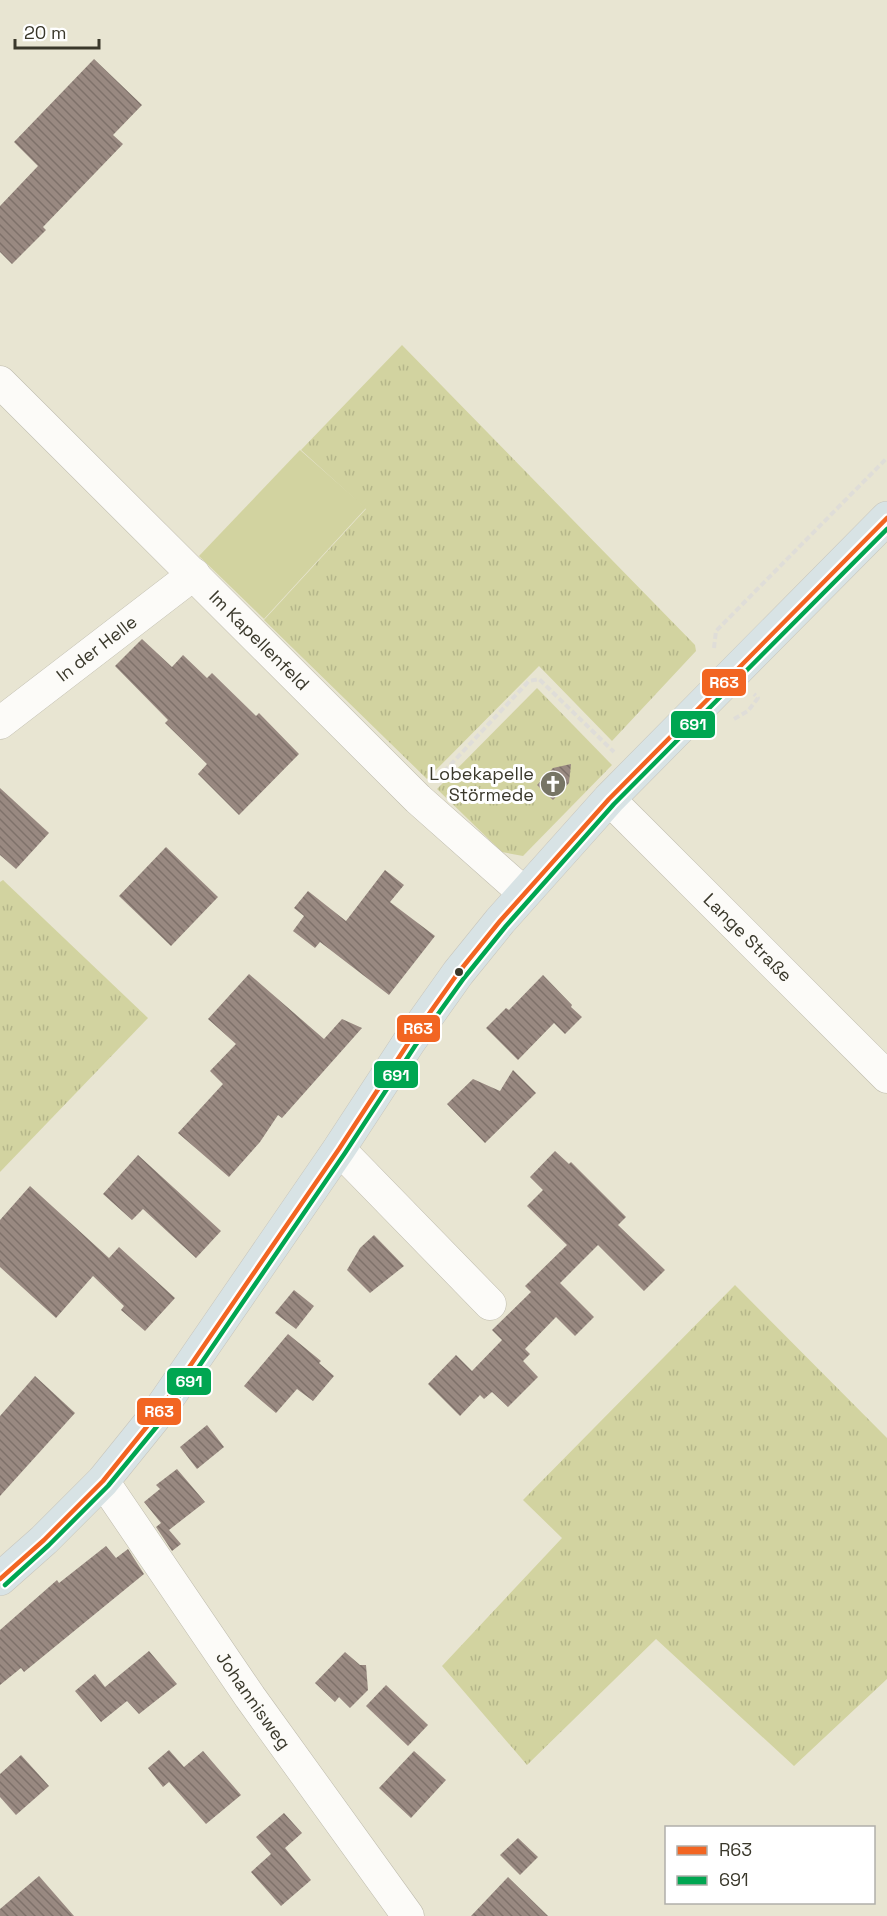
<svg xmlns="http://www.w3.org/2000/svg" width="887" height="1916" font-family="'Space Grotesk',sans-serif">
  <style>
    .grass { fill: url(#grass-tufts) }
    .green { fill: #d2d3a0 }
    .building { fill: url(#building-back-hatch) }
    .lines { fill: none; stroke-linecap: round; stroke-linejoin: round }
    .minor-casing { stroke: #bebbad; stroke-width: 33 }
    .major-casing { stroke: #c8c6bd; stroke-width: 34 }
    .path { stroke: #dfddd8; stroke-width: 4; stroke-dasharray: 6 3; stroke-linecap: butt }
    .minor { stroke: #fcfbf8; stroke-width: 32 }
    .major { stroke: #d8e3e5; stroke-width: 33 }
    .bus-1-casing { stroke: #fff; stroke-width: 9 }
    .bus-2-casing { stroke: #fff; stroke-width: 9 }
    .bus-1 { stroke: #f26522; stroke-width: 4.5 }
    .bus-2 { stroke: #00a651; stroke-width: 4.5 }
    .bus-dot { fill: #3a382b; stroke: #fff; stroke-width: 2 }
    .labels { text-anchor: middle; stroke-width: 6; stroke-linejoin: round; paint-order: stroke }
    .street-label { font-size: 18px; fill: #3a382b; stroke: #fff }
    .poi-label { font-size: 18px; fill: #3a382b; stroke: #fff; text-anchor: end }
    .line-badge { stroke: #fff; stroke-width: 2 }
    .badge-label { font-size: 16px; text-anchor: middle; font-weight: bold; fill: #fff }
  </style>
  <defs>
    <pattern id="grass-tufts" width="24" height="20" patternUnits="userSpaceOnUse" patternTransform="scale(1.5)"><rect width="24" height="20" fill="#d2d3a0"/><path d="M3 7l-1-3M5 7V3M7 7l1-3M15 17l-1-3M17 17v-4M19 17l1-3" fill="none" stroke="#b5b68a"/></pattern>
    <pattern id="building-back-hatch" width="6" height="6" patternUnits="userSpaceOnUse" patternTransform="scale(1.5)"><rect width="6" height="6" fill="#998981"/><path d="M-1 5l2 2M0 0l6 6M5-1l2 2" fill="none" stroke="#7e716a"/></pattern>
  </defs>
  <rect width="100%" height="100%" fill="#e8e5d2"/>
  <g class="grass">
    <path d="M402 345 695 645 696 651 612 741 539 666 427 779 264 620 366 509 301 450Z"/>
    <path d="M537 688 612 765 523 856 502 852 437 789Z"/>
    <path d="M3 880 148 1018 0 1172V882Z"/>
    <path d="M735 1285 887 1438V1679L794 1766 656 1639 527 1765 442 1666 562 1538 523 1500Z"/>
  </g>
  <path class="green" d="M300 450 366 508 264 619 199 556Z"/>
  <g class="building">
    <path d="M94 59 142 105 113 135 123 144 43 227 46 230 12 264 0 252V206L38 166 14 142Z"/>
    <path d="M142 639 172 667 183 655 207 678 212 673 256 716 259 713 299 754 239 815 198 774 207 764 165 723 168 720 115 666Z"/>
    <path d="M571 764 569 783 553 800 537 785 553 768Z"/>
    <path d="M0 788 49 833 16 869 0 855Z"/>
    <path d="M166 847 218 897 171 946 119 896Z"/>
    <path d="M385 870 404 885 390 902 435 936 389 995 320 942 315 948 293 931 304 916 294 908 308 891 346 921Z"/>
    <path d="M249 974 324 1039 342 1019 362 1028 282 1118 278 1115 260 1142 229 1177 178 1133 223 1084 210 1071 236 1044 208 1019Z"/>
    <path d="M543 975 572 1005 571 1007 582 1017 565 1034 554 1023 518 1060 486 1028 506 1008 509 1010Z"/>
    <path d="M513 1070 536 1093 485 1143 447 1104 473 1079 500 1091Z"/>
    <path d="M555 1151 569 1164 571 1162 626 1217 618 1225 665 1270 644 1291 598 1245 560 1283 594 1317 575 1336 556 1317 525 1349 530 1354 523 1361 538 1377 508 1407 492 1392 484 1399 480 1395 460 1416 428 1384 456 1355 472 1371 502 1340 492 1330 531 1292 525 1286 567 1245 527 1206 543 1190 530 1177Z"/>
    <path d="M138 1155 221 1231 196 1258 143 1209 132 1220 103 1194Z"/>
    <path d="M30 1186 109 1258 119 1247 175 1298 145 1331 121 1310 124 1306 93 1276 56 1318 0 1267V1220Z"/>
    <path d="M374 1235 404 1266 370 1293 347 1270 360 1248Z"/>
    <path d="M294 1290 314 1306 296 1329 275 1313Z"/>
    <path d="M288 1334 321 1361 319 1363 334 1376 313 1401 297 1389 276 1413 244 1386Z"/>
    <path d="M35 1376 75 1413 0 1496V1416Z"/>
    <path d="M207 1425 224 1447 197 1469 180 1447Z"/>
    <path d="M177 1469 205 1502 169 1530 181 1544 172 1551 156 1527 161 1523 144 1502 160 1489 156 1485Z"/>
    <path d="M106 1546 116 1558 128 1549 144 1574 24 1672 21 1668 0 1685V1630L57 1580 59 1583Z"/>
    <path d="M149 1651 177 1684 139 1714 127 1701 101 1722 75 1691 95 1674 105 1687Z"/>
    <path d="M345 1652 360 1665H366L368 1690 350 1708 339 1697 335 1702 315 1683Z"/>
    <path d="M386 1685 428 1725 408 1746 366 1706Z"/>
    <path d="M169 1750 184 1767 203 1751 241 1795 206 1824 169 1782 163 1787 148 1768Z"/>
    <path d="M414 1751 446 1780 411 1818 379 1788Z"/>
    <path d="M21 1755 49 1786 16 1815 0 1797V1774Z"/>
    <path d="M284 1813 302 1833 285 1848 311 1880 281 1906 251 1872 271 1854 256 1837Z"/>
    <path d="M518 1838 538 1857 520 1875 500 1855Z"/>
    <path d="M39 1876 74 1916H0V1909Z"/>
    <path d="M508 1877 548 1916H471Z"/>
  </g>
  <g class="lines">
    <g class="minor-casing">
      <g id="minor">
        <path id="s1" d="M0 382 418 799 524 893"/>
        <path id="s2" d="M0 723 194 574"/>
        <path id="s3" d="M609 799 887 1077"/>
        <path d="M339 1149 490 1304"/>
        <path id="s4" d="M103 1481 250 1697 408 1916"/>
      </g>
    </g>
    <g class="major-casing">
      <path id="major" d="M0 1579 44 1540 103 1481 157 1414 339 1149 409 1042 458 973 500 921 609 799 887 518"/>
    </g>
    <g class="path">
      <path d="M714 648 716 631 887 458"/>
      <path d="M734 719 748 711 758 698 754 694"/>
      <path d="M438 778 529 681 539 679 614 752"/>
    </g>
    <use href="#minor" class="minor"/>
    <use href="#major" class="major"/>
    <g class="bus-1-casing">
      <path id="bus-1" d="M0 1579 44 1540 103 1481 157 1414 339 1149 409 1042 458 973 500 921 609 799 887 518"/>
    </g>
    <g class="bus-2-casing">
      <path id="bus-2" d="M5 1585 49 1545 108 1486 163 1419 345 1153 415 1046 464 978 506 926 614 804 887 529"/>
    </g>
    <use href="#bus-1" class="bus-1"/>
    <use href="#bus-2" class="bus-2"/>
  </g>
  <defs>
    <g id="church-disc" transform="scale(1.35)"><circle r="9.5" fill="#777565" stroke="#fff"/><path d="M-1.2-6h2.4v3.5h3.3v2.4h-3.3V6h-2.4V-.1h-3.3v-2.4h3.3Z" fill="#fff"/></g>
  </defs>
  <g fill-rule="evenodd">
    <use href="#church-disc" x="553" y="784"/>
  </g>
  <circle class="bus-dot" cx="459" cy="972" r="5"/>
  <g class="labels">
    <g class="street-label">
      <text dy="6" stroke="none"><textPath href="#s1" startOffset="366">Im Kapellenfeld</textPath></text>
      <text dy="6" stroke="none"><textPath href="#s2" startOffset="122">In der Helle</textPath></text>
      <text dy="6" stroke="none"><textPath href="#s3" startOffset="196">Lange Straße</textPath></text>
      <text dy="6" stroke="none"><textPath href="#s4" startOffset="266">Johannisweg</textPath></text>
    </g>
    <g class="poi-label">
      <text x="534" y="780">Lobekapelle<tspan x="534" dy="21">Störmede</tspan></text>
    </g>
  </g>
  <g class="line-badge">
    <rect x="701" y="668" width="46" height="29" rx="6" fill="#f26522"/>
    <rect x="670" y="710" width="46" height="29" rx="6" fill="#00a651"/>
    <rect x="396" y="1014" width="45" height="29" rx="6" fill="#f26522"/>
    <rect x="373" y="1060" width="46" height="29" rx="6" fill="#00a651"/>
    <rect x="166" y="1367" width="46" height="29" rx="6" fill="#00a651"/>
    <rect x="136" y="1397" width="46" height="29" rx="6" fill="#f26522"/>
  </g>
  <g class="badge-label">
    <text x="724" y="688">R63</text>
    <text x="693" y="730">691</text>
    <text x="418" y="1034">R63</text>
    <text x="396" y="1081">691</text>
    <text x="189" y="1387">691</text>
    <text x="159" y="1417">R63</text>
  </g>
  <rect x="665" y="1826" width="210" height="78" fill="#ffffff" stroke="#b0afaa" stroke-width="1.5"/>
  <rect x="677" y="1846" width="30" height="9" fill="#f26522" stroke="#b0afaa" stroke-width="1.5"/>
  <text x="719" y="1856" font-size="18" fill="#3a382b">R63</text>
  <rect x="677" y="1876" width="30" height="9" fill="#00a651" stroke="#b0afaa" stroke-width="1.5"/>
  <text x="719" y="1886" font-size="18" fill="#3a382b">691</text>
  <path d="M15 39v9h84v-9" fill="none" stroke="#3a382b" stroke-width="3"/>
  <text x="24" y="39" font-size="18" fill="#3a382b" stroke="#ffffff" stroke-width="4.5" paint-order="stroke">20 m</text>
</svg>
